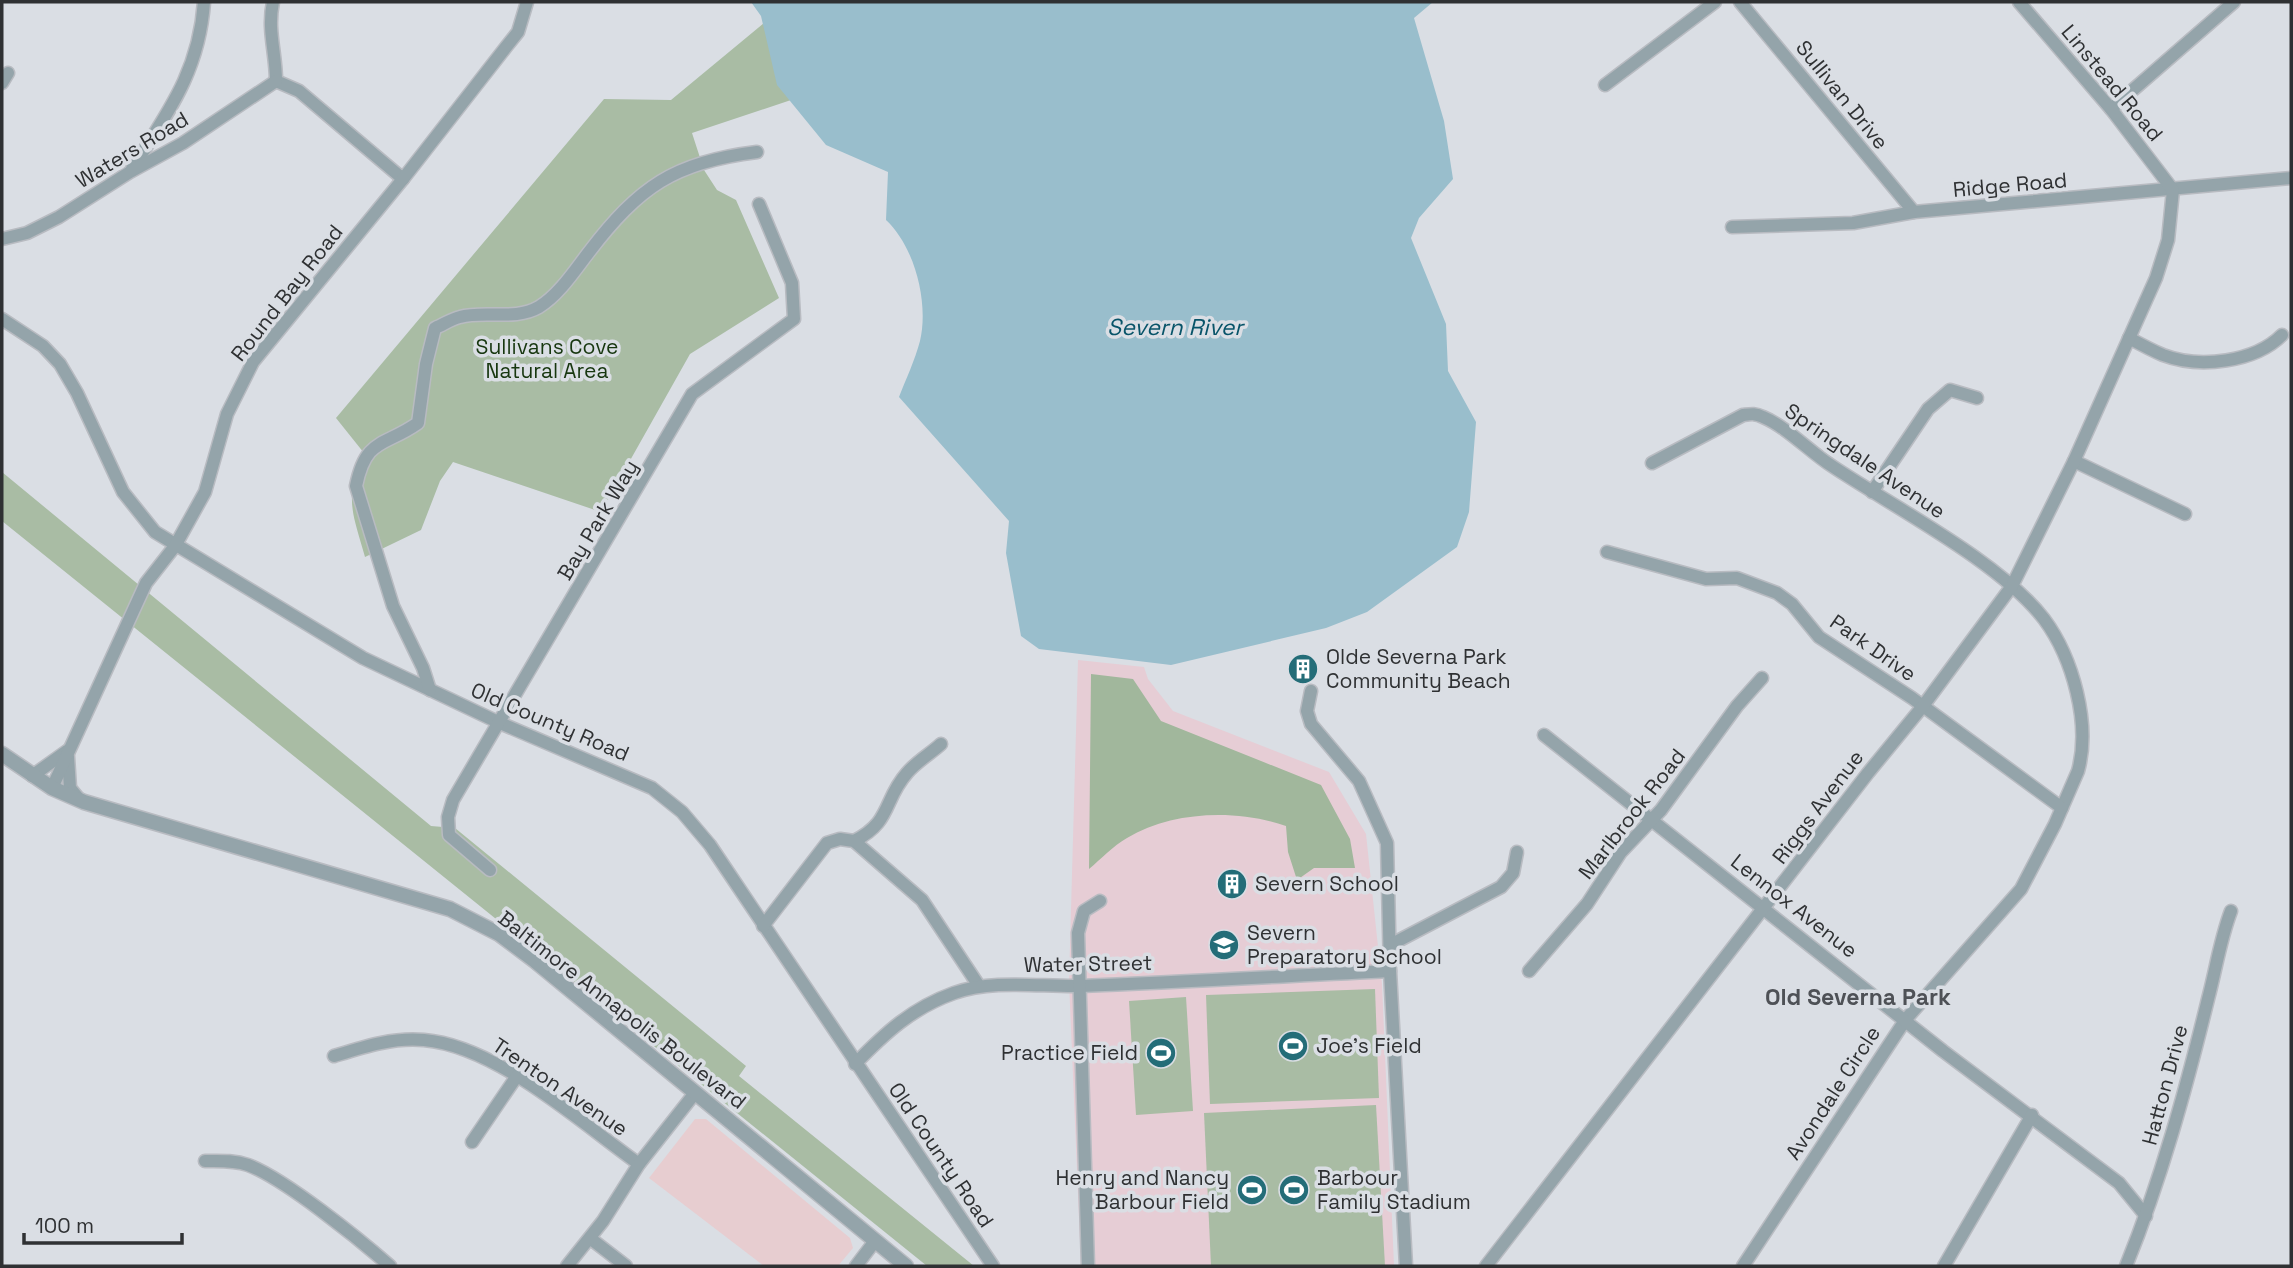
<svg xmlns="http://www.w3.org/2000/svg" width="2293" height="1268" font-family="'Space Grotesk',sans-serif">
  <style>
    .commercial { fill: #e7cdd0 }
    .education { fill: #e6cdd5 }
    .green { fill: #a9bca4 }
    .forest { fill: #a1b79c }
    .water { fill: #99becc }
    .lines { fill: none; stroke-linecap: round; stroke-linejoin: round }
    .minor-casing { stroke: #b8bbc1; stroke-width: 15 }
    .tertiary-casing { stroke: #b8bbc1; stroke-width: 17 }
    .minor { stroke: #94a4aa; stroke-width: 12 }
    .tertiary { stroke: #94a4aa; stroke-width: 14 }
    .labels { text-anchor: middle; stroke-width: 7; stroke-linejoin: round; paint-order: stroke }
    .street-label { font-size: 21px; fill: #2f3133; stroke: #dadee4 }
    .park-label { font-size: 21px; fill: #17370f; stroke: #dadee4 }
    .poi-label { font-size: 21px; fill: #2f3133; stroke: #dadee4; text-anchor: start }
    .water-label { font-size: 23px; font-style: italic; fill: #085469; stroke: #dadee4 }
    .neighbourhood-label { font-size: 23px; font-weight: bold; fill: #4e5156; stroke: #dadee4 }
  </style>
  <rect width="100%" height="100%" fill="#dadee4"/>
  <path class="commercial" d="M695 1119H706L850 1238 853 1248 838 1266H764L649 1178Z"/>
  <path class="education" d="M1078 660 1144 667 1148 679 1173 711 1329 772 1366 834 1382 984 1394 1266H1081L1069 981Z"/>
  <g class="green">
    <path d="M764 23 794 99 692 133 704 170 717 190 736 200 779 298 690 354 601 512 453 462 440 481 421 530 365 557C352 511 344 498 364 453L336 418 604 99 671 100Z"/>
    <path d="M2 472 431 826 455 828 746 1066 739 1076 974 1266H927L2 521Z"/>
    <path d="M1375 989 1379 1098 1210 1104 1206 995Z"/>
    <path d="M1186 997 1193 1111 1136 1115 1129 1001Z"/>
    <path d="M1376 1105 1385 1266H1211L1204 1113Z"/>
  </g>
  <path class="forest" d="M1091 674 1133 679 1161 721 1321 785 1350 839 1355 868H1314L1297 880 1288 852 1286 826C1237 809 1172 811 1127 838 1113 846 1101 859 1089 869Z"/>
  <path class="water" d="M751 2H1433L1414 18 1444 121 1453 179 1419 218 1411 238 1446 324 1448 371 1476 422 1469 512 1457 547 1367 612 1326 628 1171 665 1039 649 1021 636 1006 553 1009 521 899 397C906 379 915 360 920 341 929 303 915 247 886 220L888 172 826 145 777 85 761 16Z"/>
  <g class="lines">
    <g class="minor-casing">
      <g id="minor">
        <path d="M273 2C267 30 276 53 276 81L299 91 403 179"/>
        <path d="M1740 2 1914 212"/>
        <path d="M2 83 8 73"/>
        <path d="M1605 85 1715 2"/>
        <path d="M2111 109 2234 2"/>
        <path d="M132 169C168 112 199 72 204 2"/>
        <path d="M1732 227 1853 223 1914 212 2291 178"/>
        <path d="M2 239 27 233 59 217 130 172 183 143 276 81"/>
        <path d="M2 319 43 346 60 364 77 393 123 492 155 532 363 658 500 723 652 788 682 812 710 845 993 1266"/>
        <path d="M2129 338C2140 344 2151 350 2163 355 2200 369 2255 362 2282 335"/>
        <path d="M2074 461 2185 514"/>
        <path d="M1652 463 1743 415C1751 414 1755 413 1763 417 1787 427 1810 452 1832 466 1895 508 2000 562 2044 619 2073 658 2091 724 2078 771L2055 824 2021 889 1906 1019 1743 1266"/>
        <path d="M1872 492 1928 409 1950 390 1977 398"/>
        <path d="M1607 552 1706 579 1737 578 1777 593 1792 604 1819 637 1912 698 2062 808"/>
        <path d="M430 690 423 668 393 606 356 486C366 437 384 447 418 423L426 364 435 328C443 325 451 319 460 317 484 310 515 321 539 307 559 295 575 270 589 252 639 187 674 162 757 152"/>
        <path d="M1311 691 1307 711 1311 724 1359 781 1387 843 1390 971 1406 1266"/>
        <path d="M1544 735 1943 1051 2119 1183 2146 1216"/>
        <path d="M68 757 70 788 79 799"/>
        <path d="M32 776 67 751"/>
        <path d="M52 788 146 583 175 546 205 492 227 414 253 362 403 179 506 47 518 32 527 2"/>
        <path d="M854 841C892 822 883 800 907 773 916 762 930 754 941 744"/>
        <path d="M490 870 449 835 448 817 453 800 692 394 794 319 792 283 759 204"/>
        <path d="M763 926 827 843 840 839 854 841 922 900 979 986"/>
        <path d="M1392 944 1501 887 1513 873 1517 852"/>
        <path d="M1529 971 1587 904 1621 852 1661 810 1737 706 1762 678"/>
        <path d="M334 1056C363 1047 393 1037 424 1040 497 1046 580 1122 639 1164"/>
        <path d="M855 1064C885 1033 912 1008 954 993 994 979 1039 987 1081 986 1184 982 1287 976 1390 971"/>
        <path d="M472 1142 517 1076"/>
        <path d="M205 1161C219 1161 234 1160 248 1165 285 1179 359 1239 390 1266"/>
        <path d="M591 1239 626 1266"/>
        <path d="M567 1266 603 1221 639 1164 695 1093"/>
        <path d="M856 1266 875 1241"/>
        <path d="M1088 1266 1078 933 1084 911 1100 901"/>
        <path d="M1486 1266 1868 773 1923 706 2012 586 2074 461 2156 278 2168 240 2173 190 2111 109 2019 2"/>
        <path d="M1944 1266 2032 1115"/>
        <path d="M2126 1266C2161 1180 2186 1089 2208 999 2216 969 2220 940 2231 911"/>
      </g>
    </g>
    <g class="tertiary-casing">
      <path id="tertiary" d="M2 754 52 788 84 802 450 909 499 934 535 961 906 1266"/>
    </g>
    <use href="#minor" class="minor"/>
    <use href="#tertiary" class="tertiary"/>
  </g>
  <defs>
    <g id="building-disc" transform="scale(1.575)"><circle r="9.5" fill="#246d78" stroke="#dadee4"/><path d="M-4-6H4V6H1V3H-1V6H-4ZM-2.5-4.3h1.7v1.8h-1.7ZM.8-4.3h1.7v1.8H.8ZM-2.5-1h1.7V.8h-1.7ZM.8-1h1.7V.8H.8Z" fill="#fff"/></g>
    <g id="school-disc" transform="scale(1.575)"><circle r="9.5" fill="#246d78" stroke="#dadee4"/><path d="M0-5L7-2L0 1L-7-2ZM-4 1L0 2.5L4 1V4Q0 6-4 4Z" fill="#fff"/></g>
    <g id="stadium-disc" transform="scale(1.575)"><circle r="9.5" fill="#246d78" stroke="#dadee4"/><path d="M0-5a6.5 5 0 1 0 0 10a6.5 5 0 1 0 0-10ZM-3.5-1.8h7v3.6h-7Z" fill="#fff"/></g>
  </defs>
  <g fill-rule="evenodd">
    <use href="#building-disc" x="1303" y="669"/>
    <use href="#building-disc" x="1232" y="884"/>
    <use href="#school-disc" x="1224" y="945"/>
    <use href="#stadium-disc" x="1293" y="1046"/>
    <use href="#stadium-disc" x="1161" y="1053"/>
    <use href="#stadium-disc" x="1252" y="1190"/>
    <use href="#stadium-disc" x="1294" y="1190"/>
  </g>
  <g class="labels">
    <g class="street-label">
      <text transform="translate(2112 83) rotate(50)" y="7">Linstead Road</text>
      <text transform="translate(1842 95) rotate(51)" y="7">Sullivan Drive</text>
      <text transform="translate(132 150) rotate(-31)" y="7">Waters Road</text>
      <text transform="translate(2010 185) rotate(-5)" y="7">Ridge Road</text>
      <text transform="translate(287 293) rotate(-52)" y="7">Round Bay Road</text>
      <text transform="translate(1865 461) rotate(34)" y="7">Springdale Avenue</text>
      <text transform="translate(598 520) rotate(-59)" y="7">Bay Park Way</text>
      <text transform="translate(1873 648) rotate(35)" y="7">Park Drive</text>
      <text transform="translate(550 722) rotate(23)" y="7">Old County Road</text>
      <text transform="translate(1818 807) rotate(-53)" y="7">Riggs Avenue</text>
      <text transform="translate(1632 814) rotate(-52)" y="7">Marlbrook Road</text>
      <text transform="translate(1794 906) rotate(38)" y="7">Lennox Avenue</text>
      <text transform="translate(1088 964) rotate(-1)" y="7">Water Street</text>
      <text transform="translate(622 1010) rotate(38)" y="7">Baltimore Annapolis Boulevard</text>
      <text transform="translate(2165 1085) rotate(-75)" y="7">Hatton Drive</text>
      <text transform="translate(560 1087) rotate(34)" y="7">Trenton Avenue</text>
      <text transform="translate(1833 1093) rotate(-57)" y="7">Avondale Circle</text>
      <text transform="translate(941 1155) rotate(56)" y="7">Old County Road</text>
    </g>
    <g class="park-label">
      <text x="547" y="354">Sullivans Cove<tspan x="547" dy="24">Natural Area</tspan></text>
    </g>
    <g class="poi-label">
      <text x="1326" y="664">Olde Severna Park<tspan x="1326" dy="24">Community Beach</tspan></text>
      <text x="1255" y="891">Severn School</text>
      <text x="1247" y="940">Severn<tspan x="1247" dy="24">Preparatory School</tspan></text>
      <text x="1316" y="1053">Joe's Field</text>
      <text x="1138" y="1060" text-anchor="end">Practice Field</text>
      <text x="1229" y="1185" text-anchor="end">Henry and Nancy<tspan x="1229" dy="24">Barbour Field</tspan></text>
      <text x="1317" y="1185">Barbour<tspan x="1317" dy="24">Family Stadium</tspan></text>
    </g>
    <g class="water-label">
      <text x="1175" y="335">Severn River</text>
    </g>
    <g class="neighbourhood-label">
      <text x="1858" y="1005">Old Severna Park</text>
    </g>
  </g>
  <rect width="2293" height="1268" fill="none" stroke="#2f3133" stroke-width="7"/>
  <path d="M24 1233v10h158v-10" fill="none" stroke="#2f3133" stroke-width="3.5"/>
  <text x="35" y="1233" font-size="21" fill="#2f3133" stroke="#dadee4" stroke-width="5" paint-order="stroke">100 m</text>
</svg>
